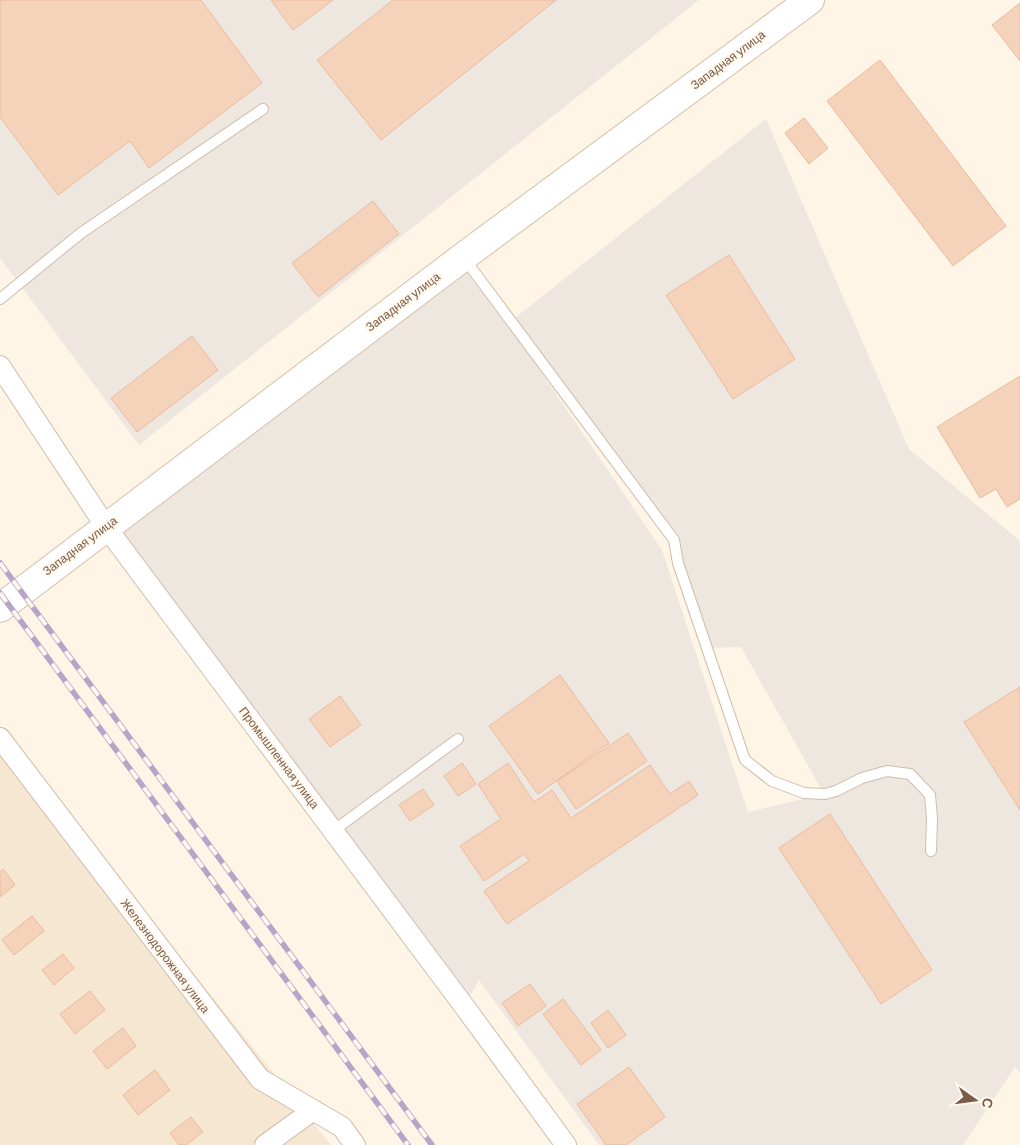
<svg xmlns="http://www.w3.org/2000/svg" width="1020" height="1145" font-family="Barlow,sans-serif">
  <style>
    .residential { fill: #f6e7d3 }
    .industrial { fill: #eee7e0 }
    .building { fill: #f5d3bb; stroke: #e9ba9b }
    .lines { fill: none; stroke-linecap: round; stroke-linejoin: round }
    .lane-casing { stroke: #d0bcaa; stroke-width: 12 }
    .street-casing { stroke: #d0bcaa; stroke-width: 22 }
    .secondary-casing { stroke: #d6bfaa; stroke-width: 30 }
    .lane { stroke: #fff; stroke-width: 10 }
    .street { stroke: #fff; stroke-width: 20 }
    .secondary { stroke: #fff; stroke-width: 28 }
    .rail-casing { stroke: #b8a3c9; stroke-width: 5.5 }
    .rail { stroke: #fff8ed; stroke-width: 4; stroke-dasharray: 11; stroke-linecap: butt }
    .labels { text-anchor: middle; stroke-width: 4.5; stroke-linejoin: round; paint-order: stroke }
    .street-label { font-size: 12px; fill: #795b48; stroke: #fff8ed }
  </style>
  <rect width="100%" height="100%" fill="#fef5e6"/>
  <path class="residential" d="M0 732 331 1145H0Z"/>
  <g class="industrial">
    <path d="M0 0H699L139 445 0 258Z"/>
    <path d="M766 119 909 449 1020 541V1073L1015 1067 963 1145H599L479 980 464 1006 106 527 463 257 662 550 748 812 824 794 741 647 707 648 674 540 511 321Z"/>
  </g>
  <g class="building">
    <path d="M0 0H201L262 83 149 168 130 141 58 195 0 117Z"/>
    <path d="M271 0H333L293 30Z"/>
    <path d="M393 0H556L381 140 317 60Z"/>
    <path d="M1020 3V61L992 25Z"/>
    <path d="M880 60 1006 226 953 266 827 101Z"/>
    <path d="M804 118 828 148 809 164 785 133Z"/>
    <path d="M373 201 399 234 318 297 292 263Z"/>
    <path d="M729 255 795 359 733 399 666 295Z"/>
    <path d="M192 336 218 370 137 432 111 398Z"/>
    <path d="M1020 376V499L1007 507 996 489 980 498 937 427Z"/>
    <path d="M560 675 609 743 538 794 489 726Z"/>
    <path d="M1020 687V810L964 722Z"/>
    <path d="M340 696 361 725 330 747 309 719Z"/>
    <path d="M628 733 647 761 576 809 557 781Z"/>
    <path d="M462 763 476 784 458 796 444 776Z"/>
    <path d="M508 763 534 802 552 790 571 818 650 765 670 794 689 781 698 795 507 924 484 891 529 861 524 854 484 881 460 846 501 819 478 784Z"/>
    <path d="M423 789 434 805 410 821 399 805Z"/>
    <path d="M830 814 932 970 881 1004 779 848Z"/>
    <path d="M3 869 15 885 0 897V872Z"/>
    <path d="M32 916 44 931 14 955 2 940Z"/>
    <path d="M63 954 74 968 54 985 42 970Z"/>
    <path d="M530 984 546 1006 518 1026 502 1003Z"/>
    <path d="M90 991 105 1010 75 1034 60 1014Z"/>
    <path d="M563 999 601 1050 581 1065 543 1014Z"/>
    <path d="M608 1010 626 1035 608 1048 591 1023Z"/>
    <path d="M123 1028 136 1046 107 1069 93 1051Z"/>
    <path d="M629 1067 665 1117 626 1145H606L577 1104Z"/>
    <path d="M155 1070 170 1090 138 1115 123 1095Z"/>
    <path d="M191 1117 203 1132 186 1145H179L170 1133Z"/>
  </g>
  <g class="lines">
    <g class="lane-casing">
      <g id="lane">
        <path d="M464 258 674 540 678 563 745 760 772 781 804 793 825 794 836 791 862 778 887 771 910 774 930 795 932 818 931 851"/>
        <path d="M0 299 81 233 263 109"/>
        <path d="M333 831 458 739"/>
      </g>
    </g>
    <g class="street-casing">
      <g id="street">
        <path d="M0 366 106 527 464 1006 566 1145"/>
        <path d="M0 738 260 1079 342 1127 355 1145"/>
        <path d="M265 1145 312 1111"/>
      </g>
    </g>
    <g class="secondary-casing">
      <path id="secondary" d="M0 608 463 257 810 0"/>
    </g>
    <use href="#lane" class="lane"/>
    <use href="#street" class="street"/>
    <use href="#secondary" class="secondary"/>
    <g class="rail-casing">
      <g id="rail">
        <path d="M0 563 432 1145"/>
        <path d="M0 593 408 1145"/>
      </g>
    </g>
    <use href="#rail" class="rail"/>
  </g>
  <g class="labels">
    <g class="street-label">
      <text transform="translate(728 60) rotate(-37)" y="4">Западная улица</text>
      <text transform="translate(403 302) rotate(-37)" y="4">Западная улица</text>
      <text transform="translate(80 546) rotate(-37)" y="4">Западная улица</text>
      <text transform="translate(279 758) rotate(53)" y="4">Промышленная улица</text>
      <text transform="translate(165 956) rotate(53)" y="4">Железнодорожная улица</text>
    </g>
  </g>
  <g transform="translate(975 1100) rotate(104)" stroke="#fff8ed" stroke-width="4" paint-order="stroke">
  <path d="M0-4L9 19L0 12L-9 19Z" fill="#795b48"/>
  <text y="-8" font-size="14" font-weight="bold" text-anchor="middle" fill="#795b48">С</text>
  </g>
</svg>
